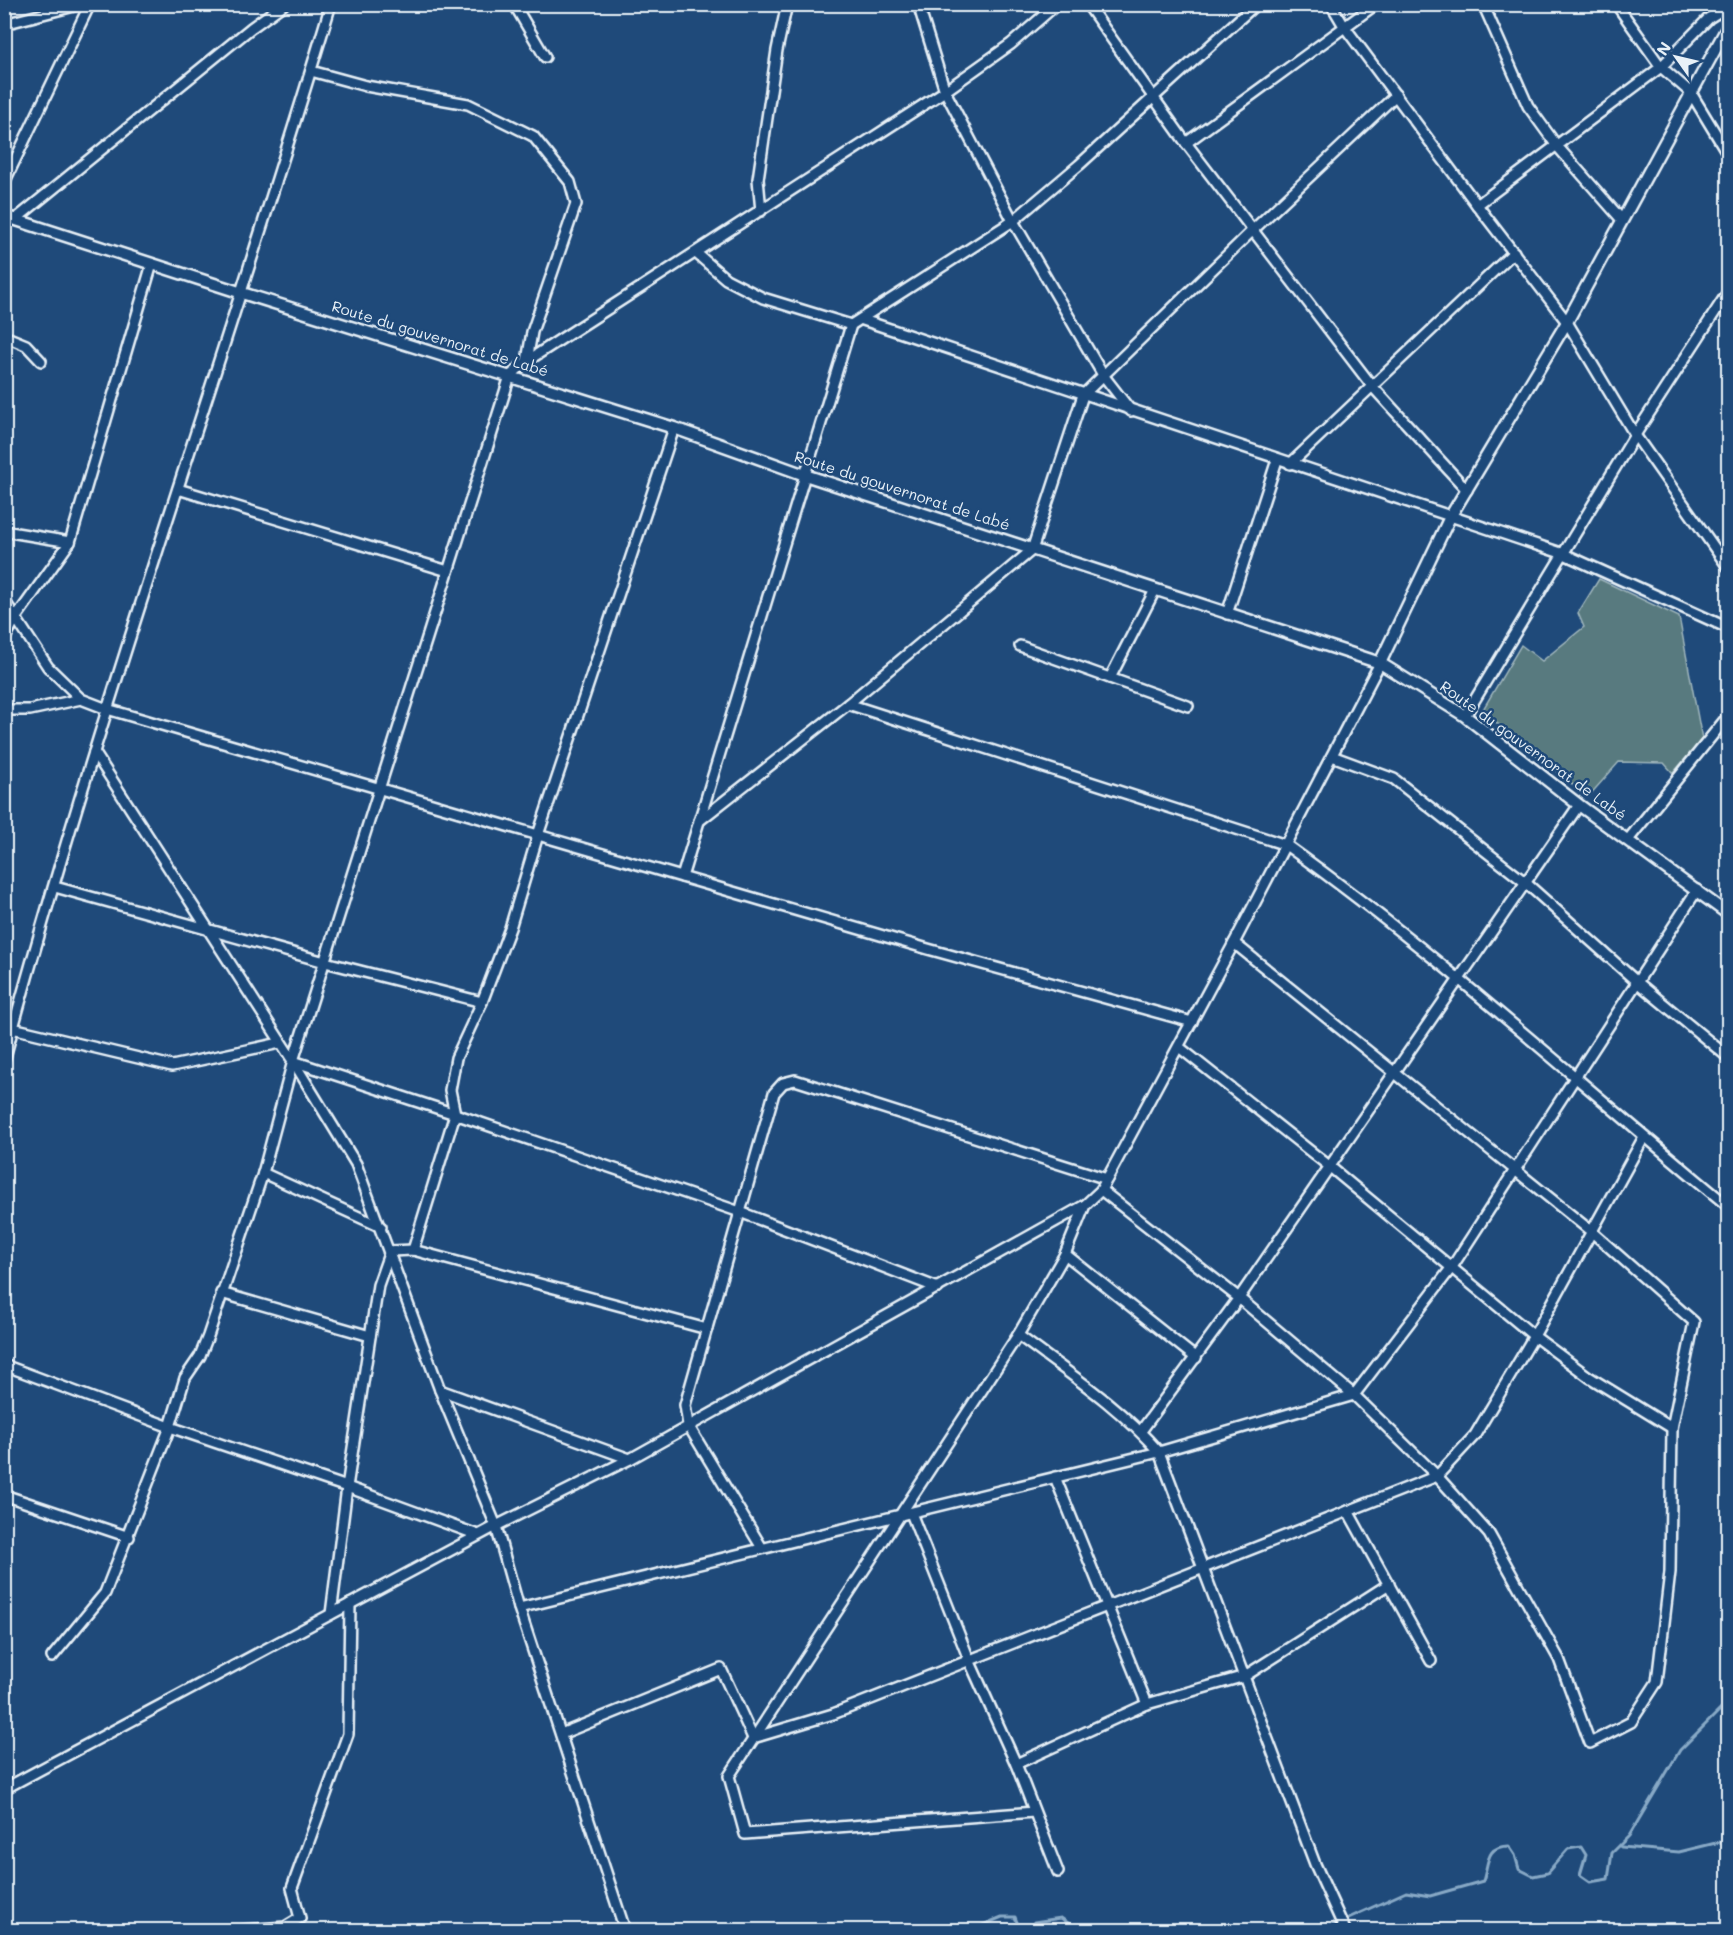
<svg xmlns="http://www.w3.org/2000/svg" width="1733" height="1935" font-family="Mali,sans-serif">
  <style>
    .green { fill: #587a7f; stroke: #a0b6bc; stroke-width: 1.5 }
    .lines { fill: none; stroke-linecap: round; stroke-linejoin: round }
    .stream { stroke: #88a9c6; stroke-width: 3 }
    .minor-casing { stroke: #e8f1f8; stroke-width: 14 }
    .tertiary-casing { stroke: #e8f1f8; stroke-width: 15 }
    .minor { stroke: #1f4a7a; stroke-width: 9 }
    .tertiary { stroke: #1f4a7a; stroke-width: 10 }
    .labels { text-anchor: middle; stroke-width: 5; stroke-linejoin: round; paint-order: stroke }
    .street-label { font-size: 15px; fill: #e8f1f8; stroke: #1f4a7a }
  </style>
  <rect width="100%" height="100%" fill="#1f4a7a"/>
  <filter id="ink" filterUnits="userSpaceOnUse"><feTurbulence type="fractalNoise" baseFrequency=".0167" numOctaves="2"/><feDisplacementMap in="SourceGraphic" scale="12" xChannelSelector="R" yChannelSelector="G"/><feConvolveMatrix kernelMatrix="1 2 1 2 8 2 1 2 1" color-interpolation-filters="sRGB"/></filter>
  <g filter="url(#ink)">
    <path class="green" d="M1599 579 1679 617 1702 739 1673 773 1664 763 1619 762 1588 797 1482 711 1521 645 1542 661 1584 627 1578 613Z"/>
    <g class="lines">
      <g class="stream">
        <path d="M1621 1847 1679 1852 1728 1840"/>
        <path d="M971 1930 1002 1917H1015L1020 1930"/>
        <path d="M1037 1930 1034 1922 1061 1918 1078 1930"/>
        <path d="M1169 1930 1211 1926 1214 1930"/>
        <path d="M1322 1930 1406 1892 1430 1896 1483 1881C1489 1863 1485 1846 1509 1846L1515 1855 1519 1869 1533 1876 1547 1873 1568 1849 1581 1847 1586 1855 1580 1875 1590 1882 1608 1879 1612 1853 1629 1836 1680 1750 1728 1702"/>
      </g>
      <g class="minor-casing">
        <g id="minor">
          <path d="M514 4 545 57"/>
          <path d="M918 4 945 91 1013 221 1103 375 1131 411"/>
          <path d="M1087 4 1186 143 1372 386 1467 490"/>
          <path d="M1331 4 1344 26 1477 205 1567 322 1635 435 1728 567"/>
          <path d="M1483 4 1528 106 1557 146 1622 220"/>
          <path d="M1616 4 1661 67 1691 93 1728 154"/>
          <path d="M4 24 82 4"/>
          <path d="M311 71 366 86 468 104 533 136 570 182 576 204 532 332 527 361"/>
          <path d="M1186 143 1376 4"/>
          <path d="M4 183 90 4"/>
          <path d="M1477 205 1661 67 1709 18 1728 6"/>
          <path d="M761 211 758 179 777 50 787 4"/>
          <path d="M16 219 251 28 284 4"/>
          <path d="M696 253 726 279 763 298 851 325 1013 221 1079 165 1256 4"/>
          <path d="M863 320 1564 554 1728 628"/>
          <path d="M4 336 26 345 41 361"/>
          <path d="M1290 464 1514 252"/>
          <path d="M178 489 448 571"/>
          <path d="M4 531 70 542"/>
          <path d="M4 600 48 667 81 699 107 709 928 949 1192 1022"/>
          <path d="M1227 614 1277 460"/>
          <path d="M4 640 15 619 70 542 152 264"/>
          <path d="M1020 646 1188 706"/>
          <path d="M1110 678 1155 590"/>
          <path d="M848 704 1286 845C1441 956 1581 1085 1728 1206"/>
          <path d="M4 710H30L81 699"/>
          <path d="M1465 716 1635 435 1728 292"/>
          <path d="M94 752 293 1061 356 1164 440 1390 496 1526 519 1608 625 1930"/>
          <path d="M1332 756 1394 779 1526 883 1637 982 1728 1057"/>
          <path d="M699 821 848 704 1032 550 1083 395 1253 230 1396 95"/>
          <path d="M1628 840 1728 716"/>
          <path d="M682 877 851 325"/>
          <path d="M55 887 325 962 482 1002"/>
          <path d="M4 1026 172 1066 280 1043"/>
          <path d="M1179 1047 1329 1166 1534 1336 1589 1377 1672 1428"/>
          <path d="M4 1061C100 705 225 358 331 4"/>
          <path d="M293 1061 455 1114 740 1212 938 1288"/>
          <path d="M263 1173 381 1227"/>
          <path d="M1101 1190 1239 1298 1354 1395 1437 1476 1489 1534 1559 1659 1590 1743 1631 1722 1657 1682 1670 1572 1672 1428 1694 1322 1592 1232 1234 943"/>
          <path d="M413 1250 455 1114 450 1090 456 1058 482 1002 510 928 538 835 674 428"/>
          <path d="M1065 1254 1196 1358"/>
          <path d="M221 1293 370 1336"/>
          <path d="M1018 1335C1067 1372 1118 1405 1159 1452L1315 1864 1345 1930"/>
          <path d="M4 1365 170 1427 347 1487 478 1535"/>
          <path d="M440 1390 630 1459"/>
          <path d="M1141 1431 1239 1298 1579 805"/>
          <path d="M1055 1477 1147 1704"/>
          <path d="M4 1495 129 1537"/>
          <path d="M1348 1511 1431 1661"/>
          <path d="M911 1513 970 1662 1016 1764 1058 1872"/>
          <path d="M762 1548 688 1425 685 1405 774 1093 783 1083 795 1080 1107 1179"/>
          <path d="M519 1608 1159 1452 1354 1395 1452 1267 1697 890"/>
          <path d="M331 1614 347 1487 378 1285 390 1251 413 1250 707 1329"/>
          <path d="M52 1657 105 1593 170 1427 185 1378 200 1356 208 1336 263 1173 293 1061 510 376 527 361 945 91 1011 44 1057 4"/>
          <path d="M561 1734 721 1669 753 1738 833 1714 1437 1476 1475 1435 1534 1336 1644 1137"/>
          <path d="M1016 1764 1147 1704 1245 1676 1389 1584"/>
          <path d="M4 1789 496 1526 630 1459 1085 1205 1101 1190 1234 943 1380 663"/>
          <path d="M1034 1812 745 1834 729 1776 1018 1335 1065 1254 1085 1205"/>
          <path d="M244 1930 285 1927 300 1918 292 1888 348 1734 350 1604"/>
        </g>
      </g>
      <g class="tertiary-casing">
        <g id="tertiary">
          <path d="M4 216 242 293 674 428 805 475 1380 663 1465 716 1579 805 1728 914"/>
          <path d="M1380 663 1450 517 1567 322 1728 26"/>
        </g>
      </g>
      <use href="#minor" class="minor"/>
      <use href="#tertiary" class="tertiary"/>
    </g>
  </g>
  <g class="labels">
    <g class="street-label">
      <text transform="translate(440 339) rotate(17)" y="5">Route du gouvernorat de Labé</text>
      <text transform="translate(902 491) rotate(18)" y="5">Route du gouvernorat de Labé</text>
      <text transform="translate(1533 751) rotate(36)" y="5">Route du gouvernorat de Labé</text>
    </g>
  </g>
  <rect width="1733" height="1935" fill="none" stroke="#1f4a7a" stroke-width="24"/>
  <rect x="12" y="12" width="1709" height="1911" fill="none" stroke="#e8f1f8" stroke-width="2" filter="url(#ink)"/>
  <g transform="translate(1676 57) rotate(304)" stroke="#1f4a7a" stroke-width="4.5" paint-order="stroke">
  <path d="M0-4.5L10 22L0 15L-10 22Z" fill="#e8f1f8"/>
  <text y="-9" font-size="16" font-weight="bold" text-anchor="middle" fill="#e8f1f8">N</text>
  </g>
</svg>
